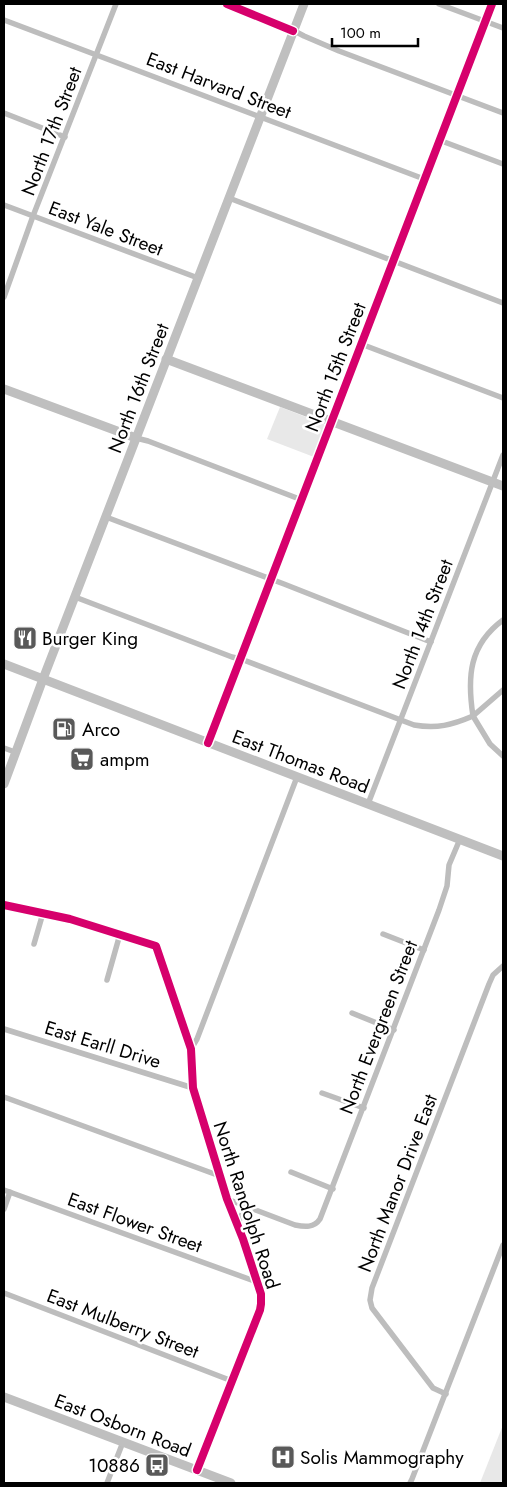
<svg xmlns="http://www.w3.org/2000/svg" width="507" height="1487" font-family="Jost,sans-serif">
  <style>
    .green { fill: #e8e8e8 }
    .lines { fill: none; stroke-linecap: round; stroke-linejoin: round }
    .street { stroke: #bdbdbd; stroke-width: 5.5 }
    .secondary { stroke: #bfbfbf; stroke-width: 9 }
    .cycleway-casing { stroke: #fff; stroke-width: 11 }
    .cycleway { stroke: #d6006c; stroke-width: 8 }
    .labels { text-anchor: middle; stroke-width: 5; stroke-linejoin: round; paint-order: stroke }
    .street-label { font-size: 19px; fill: #000; stroke: #fff }
    .poi-label { font-size: 19px; fill: #000; stroke: #fff; text-anchor: start }
  </style>
  <rect width="100%" height="100%" fill="#fff"/>
  <g class="green">
    <path d="M280 407 324 424 325 428 314 457 267 439Z"/>
    <path d="M503 1425V1483H480Z"/>
  </g>
  <g class="lines">
    <g class="street">
      <path d="M227 4 285 26 304 36 339 51 503 113"/>
      <path d="M439 4 503 28"/>
      <path d="M4 20 424 179"/>
      <path d="M4 113 65 137"/>
      <path d="M439 140 503 164"/>
      <path d="M229 198 503 303"/>
      <path d="M4 205 198 278"/>
      <path d="M4 297 33 216 116 4"/>
      <path d="M361 344 503 398"/>
      <path d="M136 438 148 441 302 500"/>
      <path d="M106 517 284 584 431 642"/>
      <path d="M75 597 232 657 241 659 414 725C437 729 452 725 473 716L490 744 503 756"/>
      <path d="M473 716C467 677 469 645 503 620"/>
      <path d="M473 716 503 690"/>
      <path d="M208 743 492 4"/>
      <path d="M4 748 15 752"/>
      <path d="M368 804 503 455"/>
      <path d="M4 905 70 919 156 946 191 1049 193 1088 197 1101 227 1199 243 1239 261 1294V1304L260 1310 197 1470"/>
      <path d="M383 934 424 950"/>
      <path d="M34 944 43 913"/>
      <path d="M107 980 120 934"/>
      <path d="M352 1013 394 1030"/>
      <path d="M4 1029 193 1088"/>
      <path d="M191 1049 197 1039 297 777"/>
      <path d="M322 1093 364 1108"/>
      <path d="M4 1097 220 1176"/>
      <path d="M291 1172 333 1189"/>
      <path d="M4 1190 257 1282"/>
      <path d="M227 1199 295 1225C305 1227 314 1228 320 1219L439 910 447 886 449 865 460 839"/>
      <path d="M4 1209 10 1192"/>
      <path d="M237 1226 242 1214 253 1209"/>
      <path d="M4 1293 232 1381"/>
      <path d="M446 1394 433 1388 372 1308 370 1300 372 1288 489 984 493 975 503 966"/>
      <path d="M107 1483 123 1442"/>
      <path d="M410 1483 412 1479 503 1245"/>
    </g>
    <g class="secondary">
      <path d="M166 359 503 486"/>
      <path d="M4 389 136 438"/>
      <path d="M4 664 503 856"/>
      <path d="M4 784 43 679 304 4"/>
      <path d="M4 1397 231 1483"/>
    </g>
    <g class="cycleway-casing">
      <g id="cycleway">
        <path d="M227 4 293 31"/>
        <path d="M208 743 492 4"/>
        <path d="M4 905 70 919 156 946 191 1049 193 1088 197 1101 227 1199 243 1239 261 1294V1304L260 1310 197 1470"/>
      </g>
    </g>
    <use href="#cycleway" class="cycleway"/>
  </g>
  <defs>
    <g id="restaurant-square" transform="scale(1.25)"><rect x="-9" y="-9" width="18" height="18" rx="4" fill="#595959" stroke="#fff"/><path d="M-5-6h1v4h1v-4h1v4h1v-4h1v5L-1.5 .5V6h-2V.5L-5-1ZM5-6V6H3V1.5H1.5Q1.5-4 5-6Z" fill="#fff"/></g>
    <g id="fuel-square" transform="scale(1.25)"><rect x="-9" y="-9" width="18" height="18" rx="4" fill="#595959" stroke="#fff"/><path d="M-5.5-6h7V0h2V4h1.3V-2.5L3-4.5l.8-.8L6-3V5H2.5V1h-1V6h-7ZM-4.2-4.7v3.2H.2V-4.7Z" fill="#fff"/></g>
    <g id="supermarket-square" transform="scale(1.25)"><rect x="-9" y="-9" width="18" height="18" rx="4" fill="#595959" stroke="#fff"/><path d="M-6-5.5h2.5l.6 2H6L4.5 2H-2.5L-4.4-4H-6ZM-1.5 3.2a1.3 1.3 0 1 0 .1 0ZM3 3.2a1.3 1.3 0 1 0 .1 0Z" fill="#fff"/></g>
    <g id="hospital-square" transform="scale(1.25)"><rect x="-9" y="-9" width="18" height="18" rx="4" fill="#595959" stroke="#fff"/><path d="M-5-5h3v3.5h4V-5h3V5h-3V1.5h-4V5h-3Z" fill="#fff"/></g>
    <g id="bus-square" transform="scale(1.25)"><rect x="-9" y="-9" width="18" height="18" rx="4" fill="#595959" stroke="#fff"/><path d="M-5-6H5V4H4V6H2V4H-2V6H-4V4H-5ZM-3.5-4V0h7V-4ZM-3.5 1.2v1.5H-2V1.2ZM2 1.2v1.5H3.5V1.2Z" fill="#fff"/></g>
  </defs>
  <g fill-rule="evenodd">
    <use href="#restaurant-square" x="25" y="638"/>
    <use href="#fuel-square" x="64" y="729"/>
    <use href="#supermarket-square" x="82" y="759"/>
    <use href="#hospital-square" x="283" y="1457"/>
    <use href="#bus-square" x="157" y="1465"/>
  </g>
  <g class="labels">
    <g class="street-label">
      <text transform="translate(219 85) rotate(21)" y="7">East Harvard Street</text>
      <text transform="translate(51 131) rotate(-69)" y="7">North 17th Street</text>
      <text transform="translate(106 228) rotate(21)" y="7">East Yale Street</text>
      <text transform="translate(335 367) rotate(-69)" y="7">North 15th Street</text>
      <text transform="translate(138 388) rotate(-69)" y="7">North 16th Street</text>
      <text transform="translate(422 624) rotate(-69)" y="7">North 14th Street</text>
      <text transform="translate(301 761) rotate(21)" y="7">East Thomas Road</text>
      <text transform="translate(378 1027) rotate(-69)" y="7">North Evergreen Street</text>
      <text transform="translate(103 1044) rotate(17)" y="7">East Earll Drive</text>
      <text transform="translate(397 1183) rotate(-69)" y="7">North Manor Drive East</text>
      <text transform="translate(247 1205) rotate(72)" y="7">North Randolph Road</text>
      <text transform="translate(135 1222) rotate(20)" y="7">East Flower Street</text>
      <text transform="translate(123 1323) rotate(21)" y="7">East Mulberry Street</text>
      <text transform="translate(123 1425) rotate(21)" y="7">East Osborn Road</text>
    </g>
    <g class="poi-label">
      <text x="42" y="645">Burger King</text>
      <text x="82" y="736">Arco</text>
      <text x="100" y="766">ampm</text>
      <text x="300" y="1464">Solis Mammography</text>
      <text x="140" y="1472" text-anchor="end">10886</text>
    </g>
  </g>
  <rect width="507" height="1487" fill="none" stroke="#000000" stroke-width="10"/>
  <path d="M332 38v8h86v-8" fill="none" stroke="#000000" stroke-width="2.5"/>
  <text x="340" y="38" font-size="15" fill="#000000" stroke="#ffffff" stroke-width="4" paint-order="stroke">100 m</text>
</svg>
